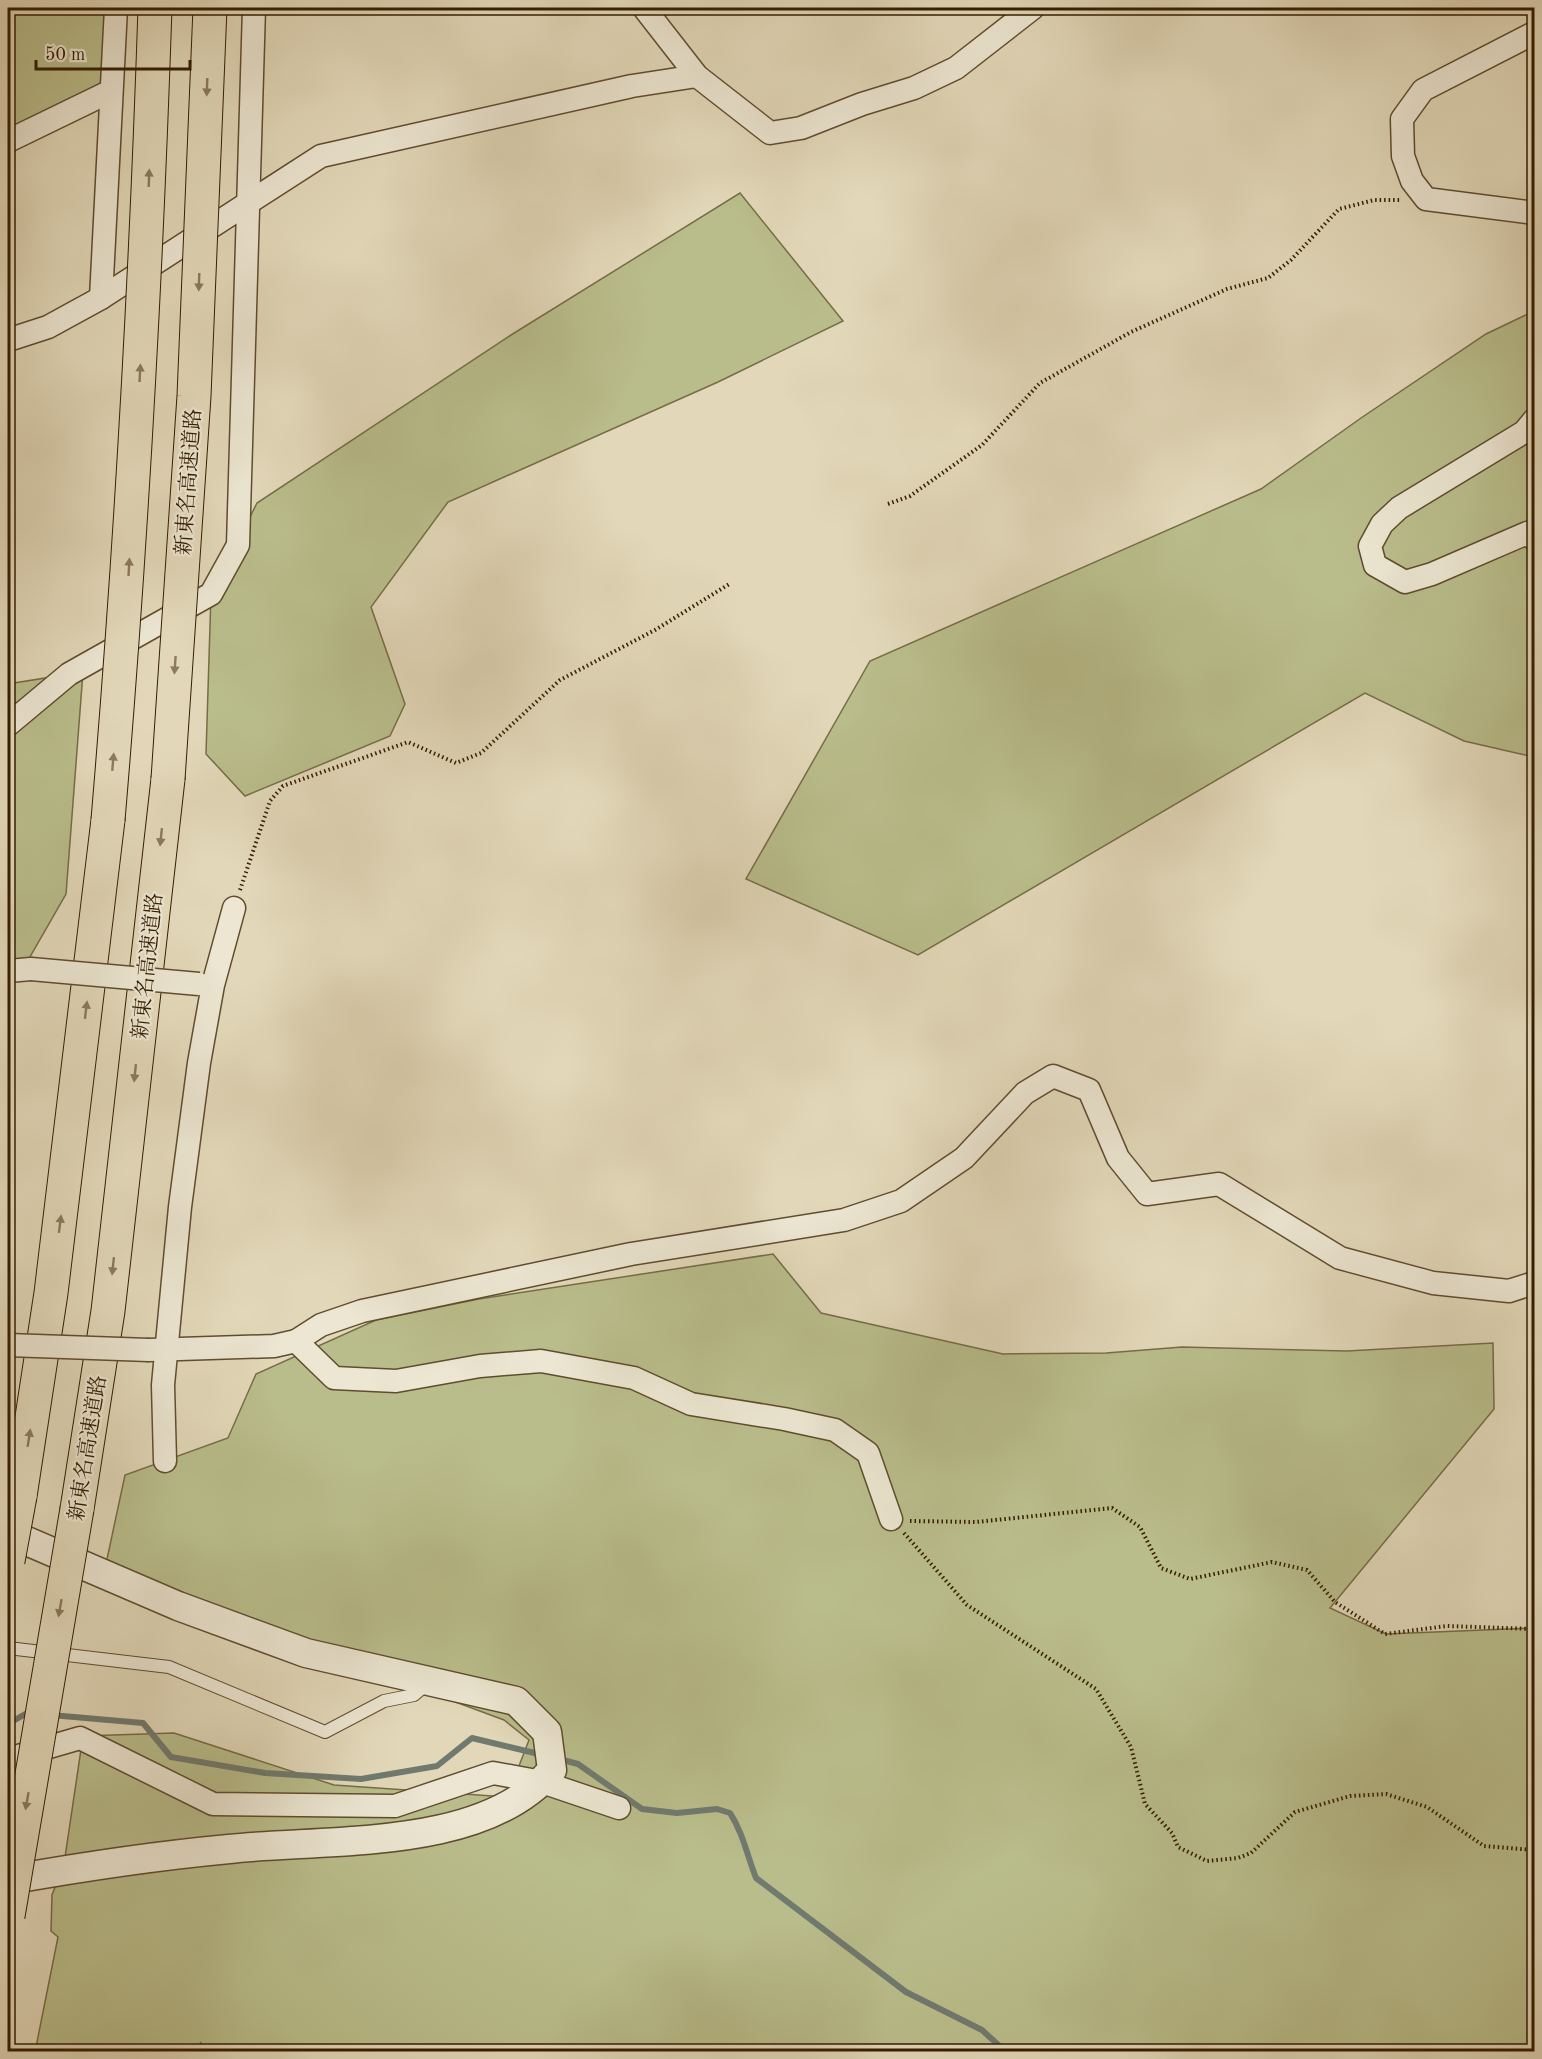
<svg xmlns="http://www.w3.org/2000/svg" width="1542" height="2059" font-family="'Old Standard TT','Noto Serif JP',serif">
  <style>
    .green { fill: #b9bd8b; stroke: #766d46; stroke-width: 1.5 }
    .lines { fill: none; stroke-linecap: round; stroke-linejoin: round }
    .stream { stroke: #707a6f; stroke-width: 6 }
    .building { fill: #dfac85; stroke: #341d00; stroke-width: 1.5 }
    .service-casing { stroke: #604c2e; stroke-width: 14 }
    .minor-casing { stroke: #604c2e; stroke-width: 25 }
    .tertiary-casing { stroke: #604c2e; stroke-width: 31 }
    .motorway-casing { stroke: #341d00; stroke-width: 35 }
    .path { stroke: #341d00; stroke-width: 4; stroke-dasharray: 1.5 3; stroke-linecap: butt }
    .service { stroke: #ece6d2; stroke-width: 12 }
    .minor { stroke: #ece6d2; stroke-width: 22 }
    .tertiary { stroke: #ece6d2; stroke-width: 28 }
    .motorway { stroke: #e2d8b9; stroke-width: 33 }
    .minor-bridge-casing { stroke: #604c2e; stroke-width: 25; stroke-linecap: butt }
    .motorway-bridge-casing { stroke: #341d00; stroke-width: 35; stroke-linecap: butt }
    .minor-bridge { stroke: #ece6d2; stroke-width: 22 }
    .motorway-bridge { stroke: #e2d8b9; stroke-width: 33 }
    .oneway { fill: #8b7a5c }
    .labels { text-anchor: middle; stroke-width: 4.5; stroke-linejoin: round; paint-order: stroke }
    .street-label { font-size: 21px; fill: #341d00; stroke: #ece6d2 }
  </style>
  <rect width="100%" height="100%" fill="#e2d8b9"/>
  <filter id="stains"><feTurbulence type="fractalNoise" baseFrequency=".00333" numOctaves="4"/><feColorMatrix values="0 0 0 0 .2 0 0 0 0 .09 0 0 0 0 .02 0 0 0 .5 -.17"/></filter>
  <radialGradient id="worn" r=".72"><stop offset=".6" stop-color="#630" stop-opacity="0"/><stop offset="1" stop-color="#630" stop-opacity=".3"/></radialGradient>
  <g class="green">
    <path d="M8 8H98L110 23 106 90 8 137Z"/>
    <path d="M740 193 843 321 718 382 448 502 371 607 405 704 390 736 245 796 206 754 211 594 257 503 511 335Z"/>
    <path d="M1534 311V757L1464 741 1365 693 918 955 746 879 870 661 1261 489 1361 418 1486 334Z"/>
    <path d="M83 672 66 894 27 962 8 967V684Z"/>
    <path d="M773 1254 821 1313 1003 1354 1106 1353 1182 1347 1347 1351 1493 1343 1494 1409 1330 1608 1386 1634 1534 1628V2051L209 2052 200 2042 206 2051 35 2052 58 1937 51 1931 52 1895 64 1864 83 1736 174 1733 334 1785 507 1797 529 1740 504 1720 108 1573 107 1559 125 1475 228 1438 256 1374 376 1320 479 1299Z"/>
  </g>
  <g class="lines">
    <g class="stream">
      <path d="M51 1715 143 1723 171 1757 265 1773 361 1779 437 1766 472 1738 543 1755"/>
      <path d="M8 1724 27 1713 32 1714"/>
      <path d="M559 1759 578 1764 642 1809 677 1813 717 1809 730 1813C743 1833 747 1855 756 1878L906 1992 982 2030 1006 2052"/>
    </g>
  </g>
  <path class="building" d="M8 424 12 448 8 452Z"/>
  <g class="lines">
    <g class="service-casing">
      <path id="service" d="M8 1648 169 1667 325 1732 384 1701 414 1695 428 1683"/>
    </g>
    <g class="minor-casing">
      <g id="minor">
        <path d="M644 8 697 76 770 133 801 128 862 104 914 88 956 68 1033 8"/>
        <path d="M1534 33 1423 90 1402 119 1403 156 1412 181 1426 199 1534 213"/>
        <path d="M8 141 111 91"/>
        <path d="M101 298 116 8"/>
        <path d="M8 340 48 327 101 298 321 156 632 86 697 76"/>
        <path d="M1534 420 1524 432 1399 508 1382 524 1370 546 1375 565 1405 582 1432 574 1527 533 1534 539"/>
        <path d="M8 725 69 674 211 594 238 545 254 8"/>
        <path d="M8 971 31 969"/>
        <path d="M296 1341 334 1378 396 1381 480 1366 541 1361 634 1378 691 1404 784 1419 835 1430 868 1453 891 1519"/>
        <path d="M149 1350 274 1346 296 1341 321 1325 362 1311 631 1254 844 1220 901 1201 964 1158 1025 1093 1053 1076 1089 1090 1118 1158 1147 1194 1219 1184 1340 1258 1433 1283 1509 1291 1534 1283"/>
        <path d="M165 1461 163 1385 180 1207 199 1063 213 985 234 908"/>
        <path d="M8 1759 80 1738 213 1804 395 1806 493 1773 542 1782 619 1808"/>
      </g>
    </g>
    <g class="tertiary-casing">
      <path id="tertiary" d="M8 1533 178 1606 306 1653 516 1701 547 1732 552 1770C483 1852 327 1838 229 1849 154 1856 81 1867 8 1880"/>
    </g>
    <g class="motorway-casing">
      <g id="motorway">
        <path d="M20 1496 51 1293 108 820"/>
        <path d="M77 1509 108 1311 168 779"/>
      </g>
    </g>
    <g class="path">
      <path d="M888 504 910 496 982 445 1040 383 1131 332 1227 289 1268 278 1291 260 1339 209 1374 200H1401"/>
      <path d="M240 890 270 801 283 786 408 742 456 763 481 753 560 680 655 630 731 583"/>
      <path d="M910 1521 976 1522 1112 1508 1140 1527 1161 1568 1190 1579 1272 1562 1307 1570 1335 1602 1385 1634 1447 1626 1534 1629"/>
      <path d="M904 1533 967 1605 1096 1689 1131 1747 1145 1804 1172 1833 1178 1847 1207 1861 1238 1858 1251 1853 1295 1812 1350 1796 1386 1794 1427 1807 1484 1846 1534 1850"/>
    </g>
    <use href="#service" class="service"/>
    <use href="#minor" class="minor"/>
    <use href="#tertiary" class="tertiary"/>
    <use href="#motorway" class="motorway"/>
    <g class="minor-bridge-casing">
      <g id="minor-bridge">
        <path d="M31 969 199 984"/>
        <path d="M8 1345 149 1350"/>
      </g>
    </g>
    <g class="motorway-bridge-casing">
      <g id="motorway-bridge">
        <path d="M168 779 194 396 210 8"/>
        <path d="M108 820C131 549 146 279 155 8"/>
        <path d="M8 1561 20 1496"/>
        <path d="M8 1916 77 1509"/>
      </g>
    </g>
    <use href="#minor-bridge" class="minor-bridge"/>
    <use href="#motorway-bridge" class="motorway-bridge"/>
  </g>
  <defs><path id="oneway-solid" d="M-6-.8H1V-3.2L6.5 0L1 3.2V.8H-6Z" transform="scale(1.5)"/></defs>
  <g class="oneway">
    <use href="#oneway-solid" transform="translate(207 87) rotate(92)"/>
    <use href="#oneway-solid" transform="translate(149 178) rotate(-88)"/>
    <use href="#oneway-solid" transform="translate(199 282) rotate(92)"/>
    <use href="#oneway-solid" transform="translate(140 373) rotate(-87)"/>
    <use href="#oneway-solid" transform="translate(129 567) rotate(-87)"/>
    <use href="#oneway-solid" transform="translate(175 665) rotate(94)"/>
    <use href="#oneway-solid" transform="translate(113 762) rotate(-85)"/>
    <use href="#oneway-solid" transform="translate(161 837) rotate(96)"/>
    <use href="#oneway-solid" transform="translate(86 1010) rotate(-83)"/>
    <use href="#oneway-solid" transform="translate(135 1073) rotate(96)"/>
    <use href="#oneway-solid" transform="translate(60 1224) rotate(-83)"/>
    <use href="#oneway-solid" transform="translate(113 1266) rotate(96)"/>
    <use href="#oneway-solid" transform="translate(29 1438) rotate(-81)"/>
    <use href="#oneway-solid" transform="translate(60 1608) rotate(100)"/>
    <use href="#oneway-solid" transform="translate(27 1801) rotate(100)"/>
  </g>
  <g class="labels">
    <g class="street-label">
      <text transform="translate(188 482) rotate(-86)" y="7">新東名高速道路</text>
      <text transform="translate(147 966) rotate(-84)" y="7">新東名高速道路</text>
      <text transform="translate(87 1448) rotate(-81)" y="7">新東名高速道路</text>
    </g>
  </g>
  <rect width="1542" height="2059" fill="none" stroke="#e2d8b9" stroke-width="30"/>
  <rect x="9" y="9" width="1524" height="2041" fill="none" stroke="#341d00" stroke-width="3"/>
  <rect x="15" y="15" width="1512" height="2029" fill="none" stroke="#341d00" stroke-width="1.5"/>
  <path d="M36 60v9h154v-9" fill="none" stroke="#341d00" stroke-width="3"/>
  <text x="45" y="60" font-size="18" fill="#341d00" stroke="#ece6d2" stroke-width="4.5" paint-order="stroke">50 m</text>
  <rect width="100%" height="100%" filter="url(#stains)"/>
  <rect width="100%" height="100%" fill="url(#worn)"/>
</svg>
